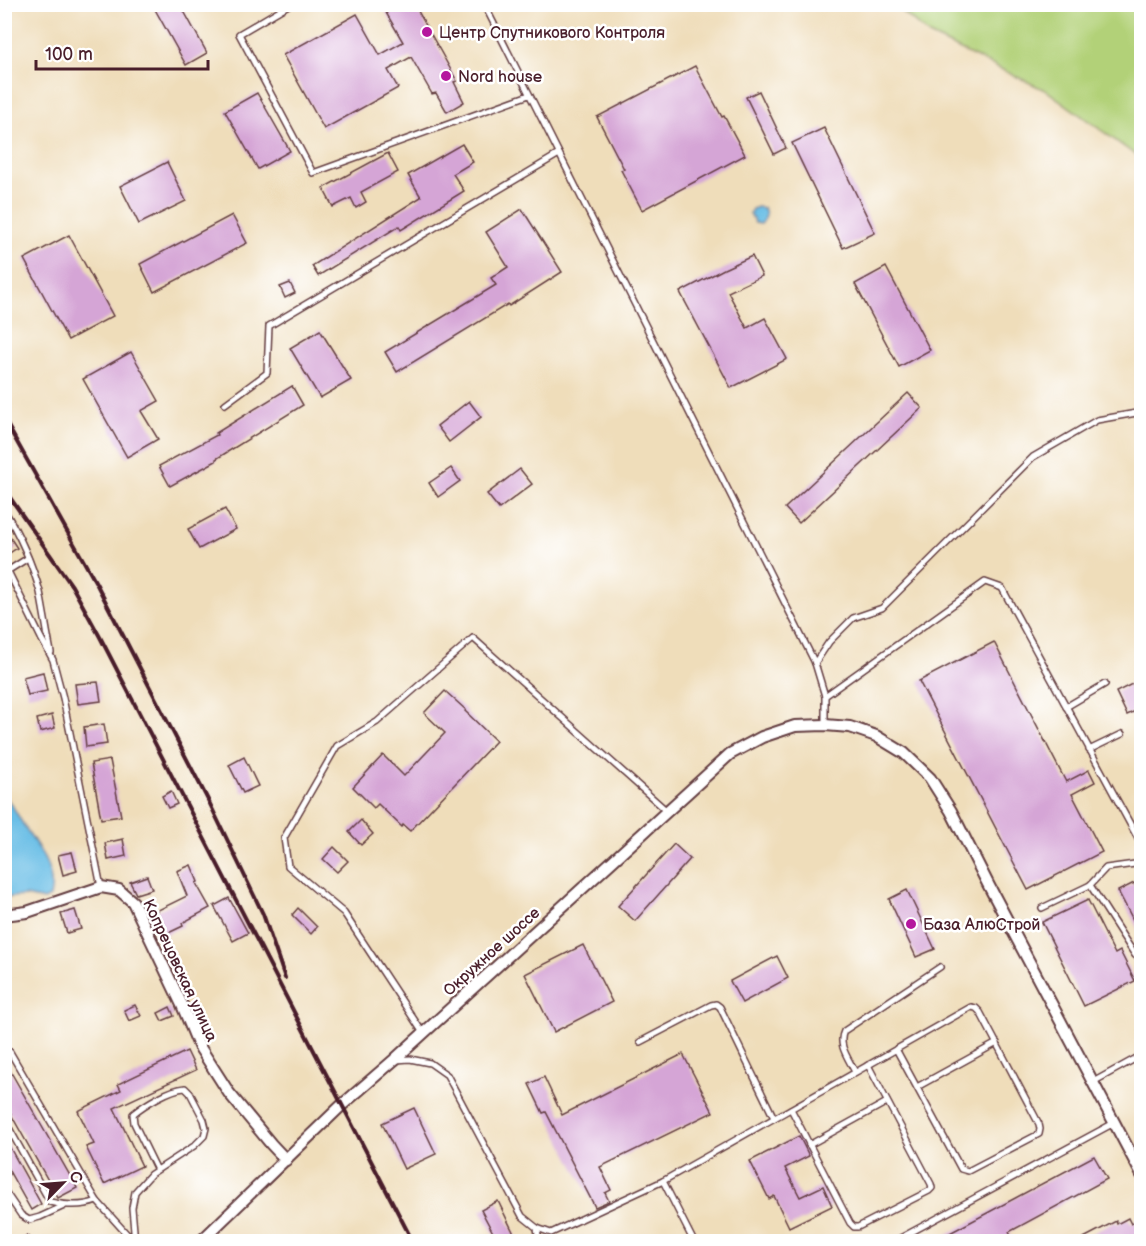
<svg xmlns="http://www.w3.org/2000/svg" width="1146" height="1246" font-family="'Balsamiq Sans',sans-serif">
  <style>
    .green { fill: #b2d178; stroke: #7e7852; stroke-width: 1.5 }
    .water { fill: #69bee6; stroke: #5a6e88; stroke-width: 1.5 }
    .building { fill: #d5a5d6 }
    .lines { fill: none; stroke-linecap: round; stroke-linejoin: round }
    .service-casing { stroke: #633c40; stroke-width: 8 }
    .minor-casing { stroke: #633c40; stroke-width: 14 }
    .service { stroke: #fff; stroke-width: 5 }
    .minor { stroke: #fff; stroke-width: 10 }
    .rail { stroke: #4a1f2b; stroke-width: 4 }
    .poi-dot { fill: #b5179e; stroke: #fff; stroke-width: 2 }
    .labels { text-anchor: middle; stroke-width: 5; stroke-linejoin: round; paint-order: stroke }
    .poi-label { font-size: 16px; fill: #4a1f2b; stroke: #fff; text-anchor: start }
    .street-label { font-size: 16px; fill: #4a1f2b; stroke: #fff }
  </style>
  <rect width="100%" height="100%" fill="#fff"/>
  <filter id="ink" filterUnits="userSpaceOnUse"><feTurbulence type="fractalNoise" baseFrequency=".0167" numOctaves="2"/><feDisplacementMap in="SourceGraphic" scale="12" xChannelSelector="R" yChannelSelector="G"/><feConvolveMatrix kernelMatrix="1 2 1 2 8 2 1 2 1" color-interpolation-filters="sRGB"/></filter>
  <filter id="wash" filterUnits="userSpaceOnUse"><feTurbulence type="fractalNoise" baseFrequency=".008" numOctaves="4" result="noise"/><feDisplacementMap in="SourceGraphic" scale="24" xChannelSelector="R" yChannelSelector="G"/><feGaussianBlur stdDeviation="1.35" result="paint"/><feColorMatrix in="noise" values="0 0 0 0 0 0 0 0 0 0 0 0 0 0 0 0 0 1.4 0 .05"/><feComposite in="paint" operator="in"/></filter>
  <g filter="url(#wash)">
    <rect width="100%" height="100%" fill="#efddba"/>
    <path class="green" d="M895 5H1141V159L1047 91 929 35Z"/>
    <g class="water">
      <path d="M758 207 764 208C767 215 766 218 761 224L755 223 750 213 752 209Z"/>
      <path d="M5 797C13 804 17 815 23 824 37 846 57 871 50 897L44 900 26 896 8 897 5 896Z"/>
    </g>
    <g id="blocks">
      <g class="building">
        <path d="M152 4H180L207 53 186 65Z"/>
        <path d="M381 4H414L457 81 454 82 464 102 447 112 436 93 432 94 411 57 388 70 398 88 324 129 283 55 357 14 380 55 403 42Z"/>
        <path d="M695 66 722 117 724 116 745 155 642 210 621 170 624 169 597 117Z"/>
        <path d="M759 91 786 148 774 154 746 97Z"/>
        <path d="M257 93 290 151 258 169 225 111Z"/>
        <path d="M824 128 875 233 843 248 792 143Z"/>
        <path d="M462 144 473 162 453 174 464 191 401 230 399 226 318 276 312 266 421 197 408 175Z"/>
        <path d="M388 153 398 172 361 192 366 202 356 208 351 198 333 207 323 188Z"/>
        <path d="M167 162 186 201 139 224 120 186Z"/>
        <path d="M522 209 562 272 509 306 508 304 397 372 385 352 496 285 491 278 508 267 486 232Z"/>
        <path d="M232 215 247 243 154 292 140 264Z"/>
        <path d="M69 235 113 316 68 340 24 259Z"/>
        <path d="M752 256 762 276 728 292 747 328 765 318 787 359 731 388 680 292 724 269Z"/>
        <path d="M886 267 930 350 899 367 855 284Z"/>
        <path d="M290 283 295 293 285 298 280 287Z"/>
        <path d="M320 330 351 380 320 398 290 348Z"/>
        <path d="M131 352 159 401 141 411 158 439 127 457 83 379Z"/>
        <path d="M292 386 303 405 216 459V461L170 486 159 466 217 435 216 433Z"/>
        <path d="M908 393 922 408 799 523 785 508Z"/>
        <path d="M469 401 481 417 449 442 437 426Z"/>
        <path d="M451 468 460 481 438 497 429 483Z"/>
        <path d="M520 469 532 484 499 509 487 494Z"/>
        <path d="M225 509 236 529 199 549 188 529Z"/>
        <path d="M4 528 17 548 8 554 4 549Z"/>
        <path d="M994 642 1066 782 1089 770 1095 782 1072 794 1102 852 1028 890 919 681Z"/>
        <path d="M43 672 47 691 28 695 23 677Z"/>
        <path d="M1142 679V708L1127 715 1116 692Z"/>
        <path d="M98 682 101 701 78 704 75 684Z"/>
        <path d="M445 691 466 710 465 711 496 741 410 831 403 825 402 827 378 804 374 808 353 787 383 755 404 776 445 733 424 713Z"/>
        <path d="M52 715 55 728 40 732 37 719Z"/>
        <path d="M104 724 107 744 86 747 84 727Z"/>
        <path d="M244 757 258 786 243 793 229 765Z"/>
        <path d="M110 760 121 816 101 819 91 763Z"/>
        <path d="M171 791 177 804 168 808 162 796Z"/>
        <path d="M361 820 373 834 361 845 349 832Z"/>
        <path d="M123 839 126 856 108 860 105 843Z"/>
        <path d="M674 844 690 859 635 921 618 906Z"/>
        <path d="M334 847 348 861 337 872 323 859Z"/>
        <path d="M72 852 77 871 63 875 58 855Z"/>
        <path d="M191 865 198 882 196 883 210 908 182 923 183 926 158 938 148 915 187 896 177 871Z"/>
        <path d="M147 876 152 889 136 894 130 882Z"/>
        <path d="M1134 883 1142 898V937L1118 891Z"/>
        <path d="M907 890 935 949 916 957 889 899Z"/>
        <path d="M229 898 248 933 233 941 214 906Z"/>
        <path d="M1088 900 1115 954 1120 951 1135 981 1084 1006 1042 922Z"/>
        <path d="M298 908 317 927 311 934 292 915Z"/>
        <path d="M75 910 81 929 67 933 61 914Z"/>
        <path d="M583 945 612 1002 554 1032 525 974Z"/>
        <path d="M777 956 788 978 742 1003 730 981Z"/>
        <path d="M135 1005 141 1016 129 1021 124 1010Z"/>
        <path d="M170 1007 174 1016 162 1021 158 1013Z"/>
        <path d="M187 1051 196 1070 114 1108 142 1166 104 1184 86 1147 94 1144 78 1111 121 1090 118 1084Z"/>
        <path d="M683 1054 713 1112 600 1167 611 1190 605 1193 609 1201 595 1207 546 1112 543 1113 529 1084 544 1077 562 1115Z"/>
        <path d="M4 1060 77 1188 58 1198 4 1102Z"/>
        <path d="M414 1108 436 1154 404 1169 382 1123Z"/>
        <path d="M799 1136 809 1156 785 1168 800 1197 823 1186 832 1206 789 1227 774 1196 769 1199 750 1161Z"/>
        <path d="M4 1137 41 1204 31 1210 4 1162Z"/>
        <path d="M1094 1156 1107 1179 1009 1232 1014 1242H933Z"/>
        <path d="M498 1201 518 1242H498L481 1210Z"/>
        <path d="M1128 1218 1131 1224 1136 1221 1142 1231V1242H1076L1116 1221 1117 1224Z"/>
      </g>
    </g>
  </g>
  <g filter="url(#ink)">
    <use href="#blocks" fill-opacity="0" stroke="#633c40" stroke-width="1.5"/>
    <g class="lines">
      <g class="service-casing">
        <g id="service">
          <path d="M290 4 239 34 313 173 529 95"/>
          <path d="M484 4 815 663 825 696V725"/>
          <path d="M225 404 267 373 269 326 559 154"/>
          <path d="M4 510C19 533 33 566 40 592 44 612 47 633 51 652"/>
          <path d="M4 563 41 638 53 660 63 698 101 887"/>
          <path d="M9 570 28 558"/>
          <path d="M815 663 829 642 853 618 882 608 1033 457 1097 420 1142 412"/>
          <path d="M825 696 985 582 1002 588 1142 846"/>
          <path d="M1066 707 1105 684"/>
          <path d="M1089 750 1122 734"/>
          <path d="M1042 908 1090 885"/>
          <path d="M1135 955 1090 885 1106 868 1142 863"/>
          <path d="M423 1033 344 913 288 866 284 838 337 746 377 722 473 638 667 811"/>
          <path d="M640 1042 711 1005 716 1004 720 1007 774 1118"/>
          <path d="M10 1052 97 1201 134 1242"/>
          <path d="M396 1060 410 1059 430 1063 447 1075 522 1216 537 1228 551 1233 663 1181"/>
          <path d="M855 1072C849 1059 837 1045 844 1031L940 967"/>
          <path d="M1093 1082 1142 1055"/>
          <path d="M917 1087 997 1043"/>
          <path d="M791 1109 850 1223 854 1227H858L929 1191 932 1188 931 1184 868 1065"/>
          <path d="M4 1119 50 1202C66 1206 81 1207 97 1201"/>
          <path d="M809 1145 887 1102"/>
          <path d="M4 1190 21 1215 29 1220 40 1217 64 1206"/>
          <path d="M537 1228 539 1242"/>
          <path d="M27 1239 28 1242"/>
          <path d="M135 1242 132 1208 135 1192 151 1174 194 1146 204 1136 206 1128 204 1120 190 1093 185 1088C170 1089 145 1104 133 1114L134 1123 157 1170"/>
          <path d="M694 1242 663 1181 971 1007 976 1008 980 1012 1039 1124 1040 1129 1039 1134 968 1171 961 1169 896 1049"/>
          <path d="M893 1242 1114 1123"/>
        </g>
      </g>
      <g class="minor-casing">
        <g id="minor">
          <path d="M4 915 27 912 101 887 119 890 133 902 182 1005 199 1046 229 1093 271 1144 286 1160"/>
          <path d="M200 1242 342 1105 394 1060 730 754 762 737 795 726 825 725 850 727 876 736 904 753 930 778 951 811 989 886 1142 1175"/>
        </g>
      </g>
      <use href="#service" class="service"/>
      <use href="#minor" class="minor"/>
      <g class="rail">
        <path d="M4 419 96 583 209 802 263 914 285 978"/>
        <path d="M4 489 72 586 100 637 413 1242"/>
      </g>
    </g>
  </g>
  <g class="poi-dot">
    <circle cx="427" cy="32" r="6"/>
    <circle cx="446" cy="76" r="6"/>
    <circle cx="911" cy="924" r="6"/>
  </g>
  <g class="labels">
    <g class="poi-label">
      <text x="439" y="38">Центр Спутникового Контроля</text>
      <text x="458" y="82">Nord house</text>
      <text x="923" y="930">База АлюСтрой</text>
    </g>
    <g class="street-label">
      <text transform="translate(491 951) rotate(-42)" y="6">Окружное шоссе</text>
      <text transform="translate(181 970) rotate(65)" y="6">Копрецовская улица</text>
    </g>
  </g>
  <rect width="1146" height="1246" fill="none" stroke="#fff" stroke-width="24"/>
  <g transform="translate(63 1183) rotate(65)" stroke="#ffffff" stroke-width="4.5" paint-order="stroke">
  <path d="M0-4.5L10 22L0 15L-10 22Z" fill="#4a1f2b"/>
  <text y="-9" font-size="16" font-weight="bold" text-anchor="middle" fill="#4a1f2b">С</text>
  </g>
  <path d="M36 60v9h172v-9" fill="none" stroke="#4a1f2b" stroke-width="3"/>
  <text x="45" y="60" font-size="18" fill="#4a1f2b" stroke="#ffffff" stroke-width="4.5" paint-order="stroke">100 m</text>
</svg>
